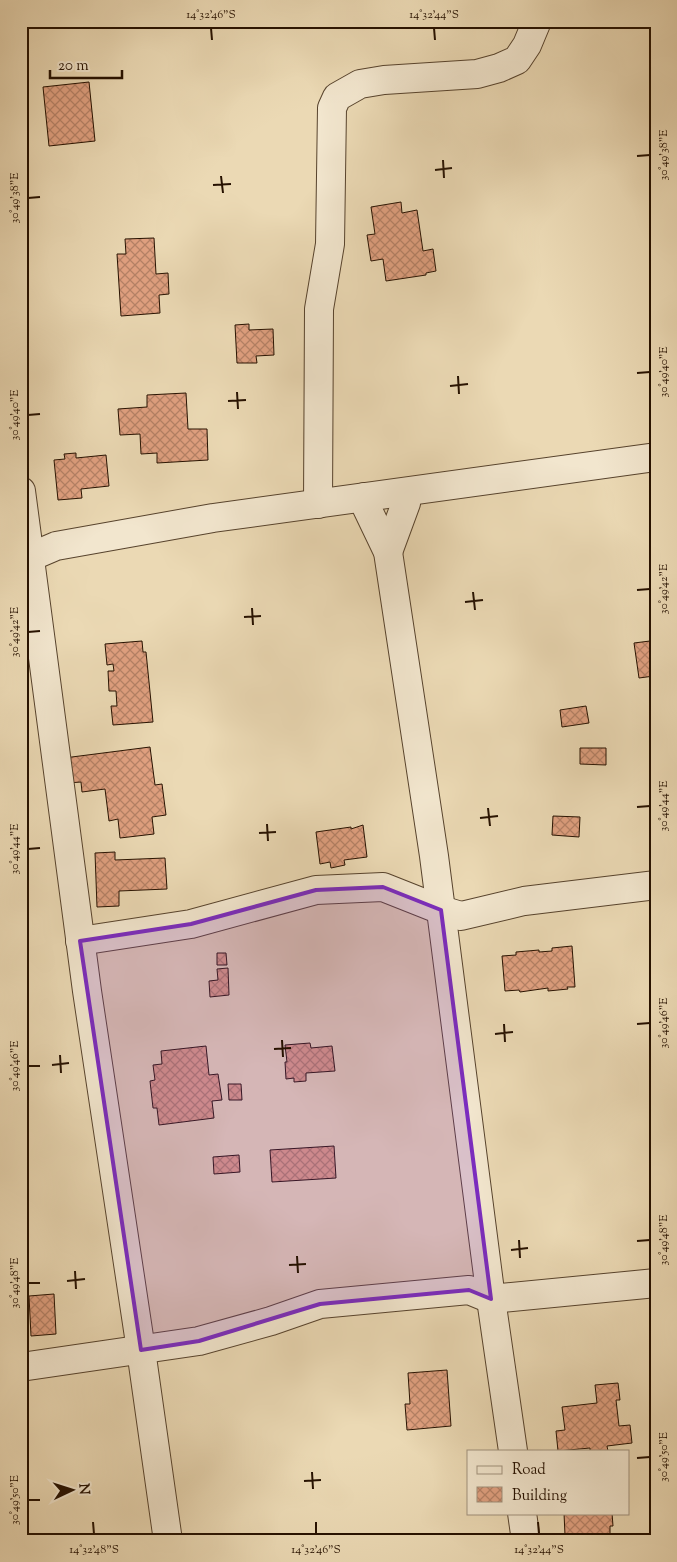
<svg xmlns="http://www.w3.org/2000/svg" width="677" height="1562" font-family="'Sorts Mill Goudy',serif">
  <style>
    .building { fill: url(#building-cross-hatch); stroke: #261100 }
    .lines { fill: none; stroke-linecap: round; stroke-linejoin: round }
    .minor-casing { stroke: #57432d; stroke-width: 30 }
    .minor { stroke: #f2e6ce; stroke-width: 28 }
    .marked { fill: #7b2cbf; fill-opacity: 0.2; stroke: #7b2cbf; stroke-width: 4; stroke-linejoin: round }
    .ticks { fill: none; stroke: #261100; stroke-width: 2 }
    .neatline { fill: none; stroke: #261100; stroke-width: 2 }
    .ticks-label { font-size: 12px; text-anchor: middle; fill: #261100 }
  </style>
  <defs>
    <pattern id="building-cross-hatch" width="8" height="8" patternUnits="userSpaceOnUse" patternTransform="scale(1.25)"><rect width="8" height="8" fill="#e1a181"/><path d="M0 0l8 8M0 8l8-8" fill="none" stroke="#b68267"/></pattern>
  </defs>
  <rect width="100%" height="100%" fill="#ebd9b4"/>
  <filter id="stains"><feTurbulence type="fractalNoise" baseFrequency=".004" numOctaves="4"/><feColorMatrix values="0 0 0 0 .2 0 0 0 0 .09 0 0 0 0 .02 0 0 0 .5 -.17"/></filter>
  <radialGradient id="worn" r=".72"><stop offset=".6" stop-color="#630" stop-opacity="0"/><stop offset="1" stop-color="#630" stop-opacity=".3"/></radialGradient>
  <g class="building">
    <path d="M89 82 95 141 49 146 43 87Z"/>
    <path d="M401 202 402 213 417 210 423 251 433 249 436 271 426 273V275L386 281 383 259 371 261 367 235 375 234 371 207Z"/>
    <path d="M154 238 156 274 168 273 169 294 159 295 160 313 121 316 117 254H126L125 239Z"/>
    <path d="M249 324V330L273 329 274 355 256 356 257 363H237L235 325Z"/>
    <path d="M186 393 188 429H207L208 460 157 463V453L141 454 140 434 120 435 118 409 147 407V395Z"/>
    <path d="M76 453V458L106 455 109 486 81 489 82 498 58 500 54 460 65 459 64 454Z"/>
    <path d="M656 636V672H654V676L639 678 634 643 650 641V637Z"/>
    <path d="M142 641 143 652H146L153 722 113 725 111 706H117L116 691H109L108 671H114L113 664 107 665 105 644Z"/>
    <path d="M586 706 589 723 562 727 560 710Z"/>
    <path d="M150 747 155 785 162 784 166 815 152 817 154 834 120 838 118 819 109 821 105 789 82 792 81 782 67 783 64 758Z"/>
    <path d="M580 748H606V765L580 764Z"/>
    <path d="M553 816 580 817 579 837 552 835Z"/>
    <path d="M363 825 367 857 344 860 345 865 331 868 330 862 320 864 316 832 351 827V829Z"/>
    <path d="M115 852V860L165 858 167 889 119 891V906L97 907 95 853Z"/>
    <path d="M572 946 575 987H567L568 989 548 991V988L520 992 519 990 505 991 502 956 516 955V952L539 950V952L552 951V948Z"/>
    <path d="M217 953H226L227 965H217Z"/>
    <path d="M228 968 229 995 210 997 209 981 218 980 217 969Z"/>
    <path d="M310 1043 311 1048 332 1046 335 1071 306 1073V1081L294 1082V1078L286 1079 285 1062H287L285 1045Z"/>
    <path d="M206 1046 209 1075 218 1074 222 1100 212 1101 214 1118 159 1125 157 1108H153L150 1081 155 1080 153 1065 162 1064 161 1051Z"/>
    <path d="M228 1084H241L242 1100H229Z"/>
    <path d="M334 1146 336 1178 272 1182 270 1150Z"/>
    <path d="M239 1155 240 1172 214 1174 213 1157Z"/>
    <path d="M54 1294 56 1334 31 1336 29 1296Z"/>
    <path d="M447 1370 451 1426 407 1430 405 1404H410L408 1373Z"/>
    <path d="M618 1383 620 1400H616L619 1426 630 1425 632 1443 607 1446 608 1451H590V1448L558 1451 556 1431 565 1430 562 1407 597 1403 595 1385Z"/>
    <path d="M564 1513H612L613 1526H610V1535L614 1534V1541H573V1534L565 1535Z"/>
    <path d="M476 1535 477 1541H408V1538Z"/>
    <path d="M656 1536V1541H647V1537Z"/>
    <path d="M395 1537 396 1541H370V1540Z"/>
  </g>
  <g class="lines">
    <g class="minor-casing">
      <g id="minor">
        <path d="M21 491 87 991 141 1350 168 1541"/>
        <path d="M364 497 365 504 388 552 434 856 491 1299 513 1451"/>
        <path d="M318 504 319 309 330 244 332 108 337 97 360 84 384 80 477 74 499 68 517 60 527 45 537 21"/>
        <path d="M388 552 406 503 408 492"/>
        <path d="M21 561 56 546 213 518 656 457"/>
        <path d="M80 941 191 924 316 890 383 887 441 910 461 916 524 901 656 885"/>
        <path d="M21 1367 199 1341 271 1321 320 1304 469 1290 491 1299 656 1283"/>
        <path d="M522 1513 526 1541"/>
      </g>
    </g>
    <use href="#minor" class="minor"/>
  </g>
  <path class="marked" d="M383 887 441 910 491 1299 469 1290 320 1304 199 1341 141 1350 80 941 191 924 316 890Z"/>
  <path class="ticks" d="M211 28 212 40M434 28 435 40M637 156 650 155M443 160 444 178M435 170 452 168M221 176 223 193M213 185 231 184M28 198 40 197M637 373 650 372M458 376 459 394M450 386 468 384M237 392 238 409M228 401 246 400M28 415 40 414M637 590 650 589M473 592 475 610M465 602 483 600M252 608 253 625M244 617 261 616M28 632 40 631M637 807 650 806M488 808 490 826M480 818 498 816M267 824 268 841M259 833 276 832M28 849 40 848M504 1024 505 1042M637 1024 650 1023M495 1034 513 1032M282 1040 283 1057M274 1049 291 1048M60 1055 61 1073M52 1065 69 1063M28 1066H40M519 1240 520 1258M637 1241 650 1240M511 1250 528 1248M297 1256 298 1273M289 1265 306 1264M75 1271 76 1289M67 1281 85 1279M28 1283H40M637 1458 650 1457M312 1472 313 1489M304 1481 321 1480M28 1500H40M93 1522 94 1534M316 1522V1534M538 1522 539 1534"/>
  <rect width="677" height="1562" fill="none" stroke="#ebd9b4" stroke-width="55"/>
  <rect x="467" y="1450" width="162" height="65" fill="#f2e6ce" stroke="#a0917c"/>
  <rect x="477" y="1466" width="25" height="8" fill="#f2e6ce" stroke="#a0917c"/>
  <text x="512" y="1474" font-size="15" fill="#261100">Road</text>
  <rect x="477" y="1487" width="25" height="15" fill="url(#building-cross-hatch)" stroke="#a0917c"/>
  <text x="512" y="1500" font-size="15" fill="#261100">Building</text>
  <g transform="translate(72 1490) rotate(86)" stroke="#f2e6ce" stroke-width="4" paint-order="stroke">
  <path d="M0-4L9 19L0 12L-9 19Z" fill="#261100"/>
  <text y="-8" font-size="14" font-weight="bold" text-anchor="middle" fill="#261100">N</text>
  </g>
  <path d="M50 70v8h72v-8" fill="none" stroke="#261100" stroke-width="2.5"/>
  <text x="58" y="70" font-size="15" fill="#261100" stroke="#f2e6ce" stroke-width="4" paint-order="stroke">20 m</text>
  <rect x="28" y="28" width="622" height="1506" class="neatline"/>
  <g class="ticks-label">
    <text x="211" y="18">14°32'46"S</text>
    <text x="434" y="18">14°32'44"S</text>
    <text transform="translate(663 155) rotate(-90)" y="4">30°49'38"E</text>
    <text transform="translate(14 198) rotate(-90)" y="4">30°49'38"E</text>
    <text transform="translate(663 372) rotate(-90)" y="4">30°49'40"E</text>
    <text transform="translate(14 415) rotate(-90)" y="4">30°49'40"E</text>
    <text transform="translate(663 589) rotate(-90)" y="4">30°49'42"E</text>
    <text transform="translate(14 632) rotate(-90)" y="4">30°49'42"E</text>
    <text transform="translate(663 806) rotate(-90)" y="4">30°49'44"E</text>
    <text transform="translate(14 849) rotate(-90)" y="4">30°49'44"E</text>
    <text transform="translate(663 1023) rotate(-90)" y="4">30°49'46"E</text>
    <text transform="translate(14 1066) rotate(-90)" y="4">30°49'46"E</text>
    <text transform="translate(663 1240) rotate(-90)" y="4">30°49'48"E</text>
    <text transform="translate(14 1283) rotate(-90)" y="4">30°49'48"E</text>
    <text transform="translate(663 1457) rotate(-90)" y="4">30°49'50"E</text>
    <text transform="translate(14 1500) rotate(-90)" y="4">30°49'50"E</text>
    <text x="94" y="1553">14°32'48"S</text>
    <text x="316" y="1553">14°32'46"S</text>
    <text x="539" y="1553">14°32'44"S</text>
  </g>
  <rect width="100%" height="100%" filter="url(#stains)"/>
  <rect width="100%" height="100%" fill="url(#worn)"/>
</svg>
